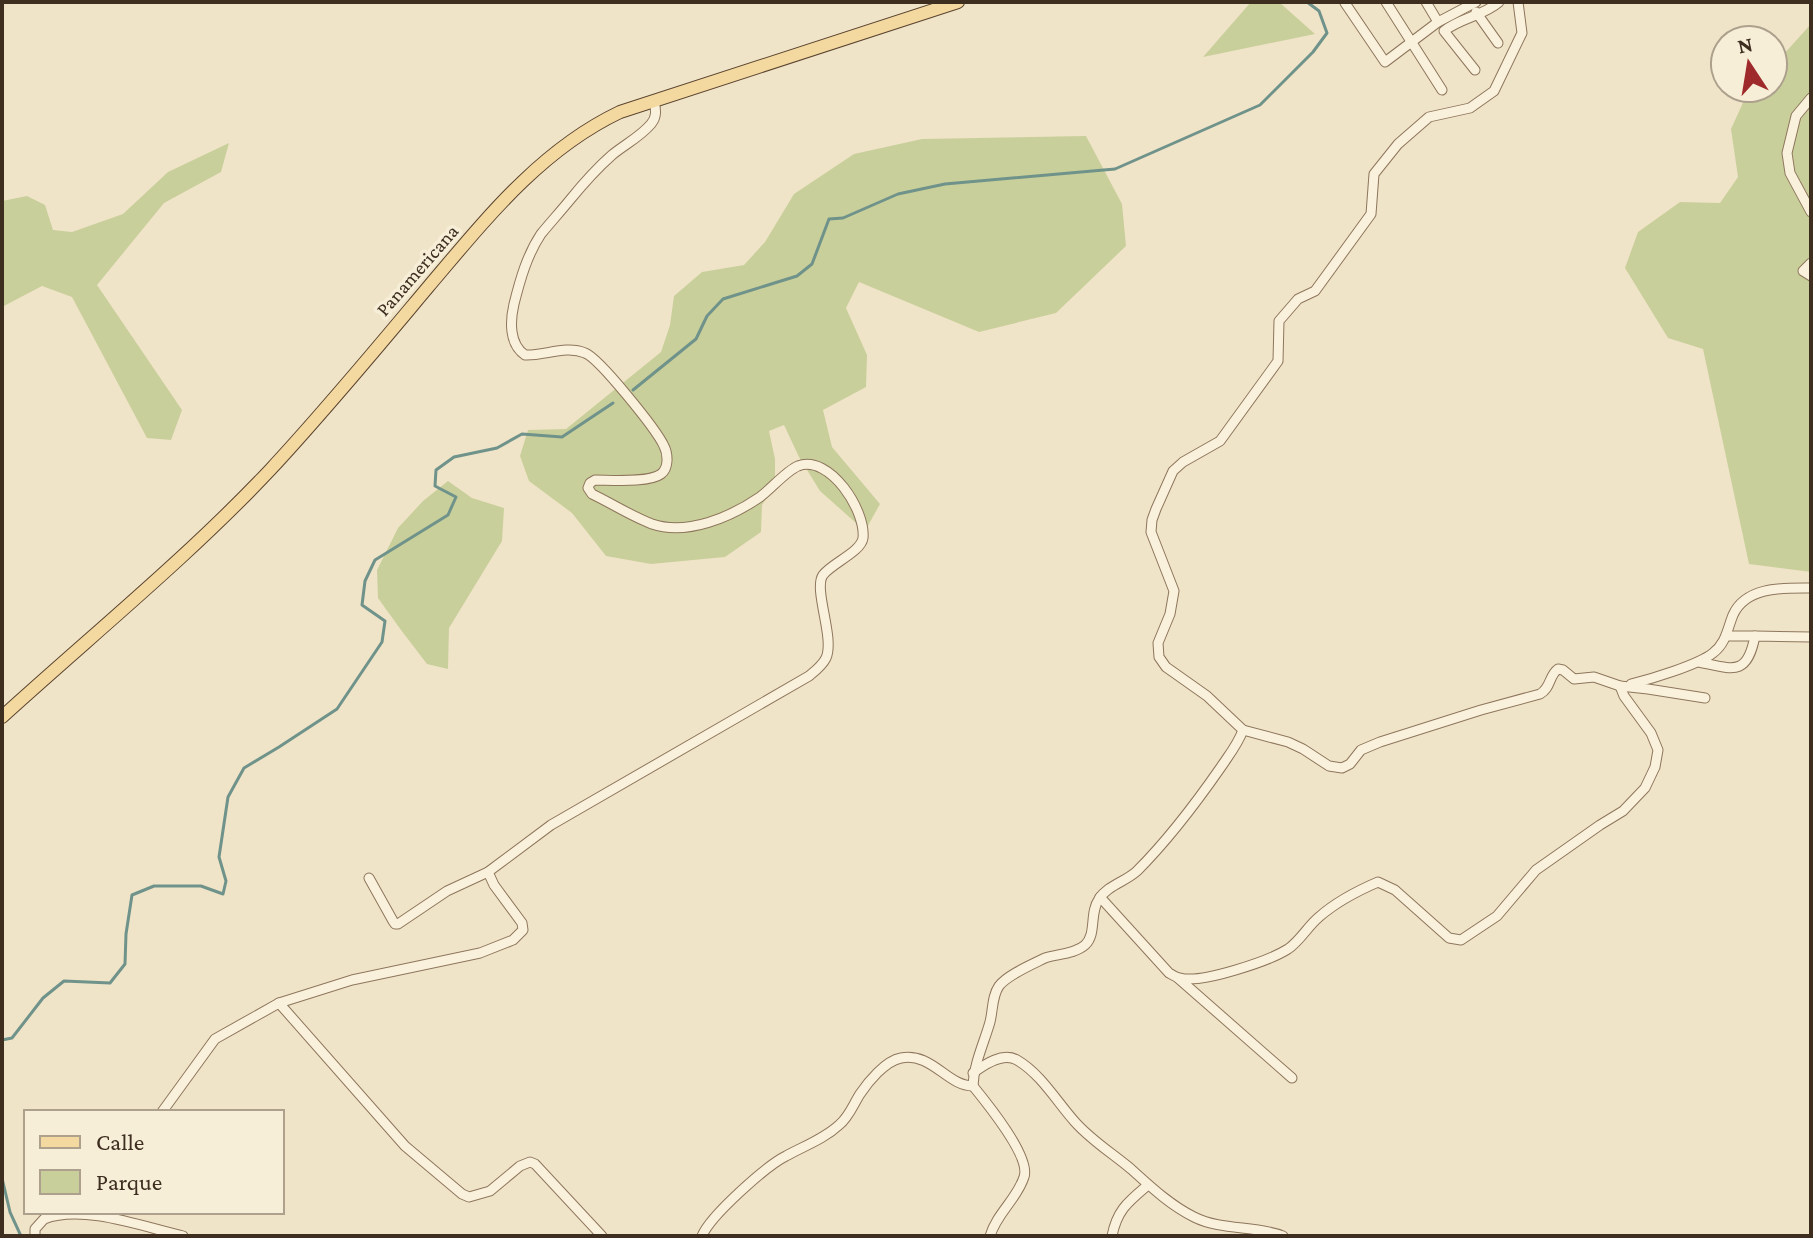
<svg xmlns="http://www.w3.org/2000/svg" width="1813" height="1238" font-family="'Crimson Pro',serif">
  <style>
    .green { fill: #c9cf9b }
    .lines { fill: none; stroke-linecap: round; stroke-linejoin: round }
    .stream { stroke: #6f938a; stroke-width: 3 }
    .minor-casing { stroke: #8d765c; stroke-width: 11 }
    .major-casing { stroke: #5b4430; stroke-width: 14 }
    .minor { stroke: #faf1dc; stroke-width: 9 }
    .major { stroke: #f3d9a0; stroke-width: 12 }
    .labels { text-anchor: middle; stroke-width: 7; stroke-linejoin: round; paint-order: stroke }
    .street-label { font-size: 20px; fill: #3d2e20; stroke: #f7eed8 }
  </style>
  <rect width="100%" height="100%" fill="#f0e4c8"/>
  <g class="green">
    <path d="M1251 2H1279L1315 34 1203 57Z"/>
    <path d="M1811 24V572L1749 564 1703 349 1668 338 1625 268 1638 232 1680 202 1720 203 1738 177 1731 129 1747 94 1753 88H1773V66Z"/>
    <path d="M1086 136 1122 204 1126 246 1056 313 979 332 859 282 846 308 867 355 866 387 823 410 832 447 880 504 865 531 820 491 799 457 784 425 769 431 775 459V485L762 505 761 532 725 557 651 564 606 556 572 513 529 481 520 456 528 430 566 429 661 352 670 325 674 296 702 272 744 265 765 242 794 194 854 154 922 139Z"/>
    <path d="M229 143 221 172 164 203 97 285 182 410 171 440 147 438 72 297 42 286 2 307V201L27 196 45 205 53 230 72 232 123 214 168 172Z"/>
    <path d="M448 481 472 498 504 508 502 541 449 628 448 669 427 664 401 630 378 598 377 570 398 528 423 501Z"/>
  </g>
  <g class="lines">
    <g class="stream">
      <path d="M633 390 696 339 707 316 723 299 797 276 812 264 829 219 843 218 898 194 945 184 1115 169 1260 105 1313 52 1327 33 1319 11 1307 2"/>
      <path d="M2 1040 12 1038 43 998 64 981 110 983 125 964 126 934 132 895 154 886H201L223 894 226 881 219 857 228 797 244 768 279 747 337 709 382 642 385 621 362 605 365 581 375 560 448 515 456 497 435 486 436 470 454 457 497 448 522 434 562 437 613 403"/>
      <path d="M2 1178 10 1212 21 1236"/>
    </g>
    <g class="minor-casing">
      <g id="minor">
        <path d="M1386 2 1442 90"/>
        <path d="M1426 2 1438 22"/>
        <path d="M1345 3 1385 62 1438 22 1476 2"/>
        <path d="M1476 12 1498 43"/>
        <path d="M1475 70 1444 31C1460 18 1483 16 1499 2"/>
        <path d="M1811 98 1796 116 1787 153 1790 173 1811 212"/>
        <path d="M1811 263 1803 271 1811 276"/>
        <path d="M1727 636H1755"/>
        <path d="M1699 662C1733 669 1747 677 1755 636L1811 637"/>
        <path d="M1631 684C1651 679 1698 665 1713 653 1726 643 1727 630 1733 615 1746 586 1784 588 1811 588"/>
        <path d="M1243 730 1288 742 1303 749 1329 766 1342 768 1350 764 1361 750 1380 742 1481 710 1540 694C1551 688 1549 675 1558 669L1563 670 1574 679 1594 677 1620 686 1648 689 1705 698"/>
        <path d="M369 878 393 921 395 924H398L447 891 488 872 551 825 809 676C815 671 822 666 826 658 835 638 813 589 823 575 832 563 861 552 863 538 866 511 830 454 798 466 786 471 771 489 760 497 731 517 687 536 652 524 631 516 611 503 592 494L588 488 590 483 595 480C611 480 649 483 661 474 669 468 668 454 664 446 656 429 599 358 585 353 566 345 544 356 525 355 509 344 510 321 514 304 520 280 527 255 541 234 550 223 560 212 569 201 582 185 596 169 612 155 624 145 640 137 651 124 657 117 656 110 654 101"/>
        <path d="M1100 897 1169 973C1171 974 1177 978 1180 978 1201 984 1269 961 1288 949 1300 941 1308 926 1319 917 1336 902 1357 891 1378 882L1395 890 1449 938 1461 940 1497 916 1536 870 1600 825 1623 811 1645 788 1655 767 1658 750 1651 733 1624 696 1620 686"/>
        <path d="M1178 978 1292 1078"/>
        <path d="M279 1003 405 1146 462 1194 469 1197 490 1191 520 1166 530 1162 535 1164 602 1236"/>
        <path d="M973 1073C985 1064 1003 1052 1017 1060 1041 1074 1057 1102 1075 1122 1092 1141 1112 1153 1131 1169 1151 1187 1170 1205 1194 1217 1222 1231 1255 1225 1283 1236"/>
        <path d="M973 1086C986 1102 1031 1157 1024 1177 1017 1199 997 1213 990 1236"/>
        <path d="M162 1112 215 1039 279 1003 352 980 480 953 513 940 523 930 522 923 494 885 488 872"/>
        <path d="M35 1236V1229L44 1219C83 1204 144 1227 183 1236"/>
        <path d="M702 1236C710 1216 766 1166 786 1156 804 1146 824 1139 839 1125 849 1117 853 1105 860 1094 868 1082 885 1061 901 1058 932 1052 947 1086 973 1086 974 1063 984 1043 990 1022 993 1010 992 996 999 986 1007 975 1033 964 1045 958 1057 954 1075 954 1085 945 1097 934 1089 913 1099 899 1108 885 1125 882 1137 871 1169 839 1196 803 1221 767 1229 755 1238 744 1243 730L1207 696 1166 667 1159 657 1158 643 1170 614 1174 591 1151 532 1152 520 1156 509 1173 471 1183 462 1220 441 1278 361 1279 321 1298 299 1315 291 1371 214 1374 174 1398 144 1429 117 1470 108 1494 91 1522 33 1518 2"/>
        <path d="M1112 1236C1117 1210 1128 1202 1148 1185"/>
      </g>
    </g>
    <g class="major-casing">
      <path id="major" d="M2 717C91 636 188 557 270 470 325 411 377 348 429 286 485 220 540 150 620 112L958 2"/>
    </g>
    <use href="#minor" class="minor"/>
    <use href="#major" class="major"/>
  </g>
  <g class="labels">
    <g class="street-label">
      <text transform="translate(417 270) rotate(-49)" y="7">Panamericana</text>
    </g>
  </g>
  <rect width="1813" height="1238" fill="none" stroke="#3d2e20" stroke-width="8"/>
  <rect x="24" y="1110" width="260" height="104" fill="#f7eed8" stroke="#ada18e" stroke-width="2"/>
  <rect x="40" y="1136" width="40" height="12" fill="#f3d9a0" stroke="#ada18e" stroke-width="2"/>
  <text x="96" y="1150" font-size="24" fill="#3d2e20">Calle</text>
  <rect x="40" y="1170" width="40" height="24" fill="#c9cf9b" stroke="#ada18e" stroke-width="2"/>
  <text x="96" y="1190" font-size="24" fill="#3d2e20">Parque</text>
  <g transform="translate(1749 64) rotate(348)"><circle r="38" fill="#f7eed8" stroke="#ada18e" stroke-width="2"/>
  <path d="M0-6L14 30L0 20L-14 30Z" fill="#9e2a2b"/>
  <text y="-12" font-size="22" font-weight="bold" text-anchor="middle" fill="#3d2e20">N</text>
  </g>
</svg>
